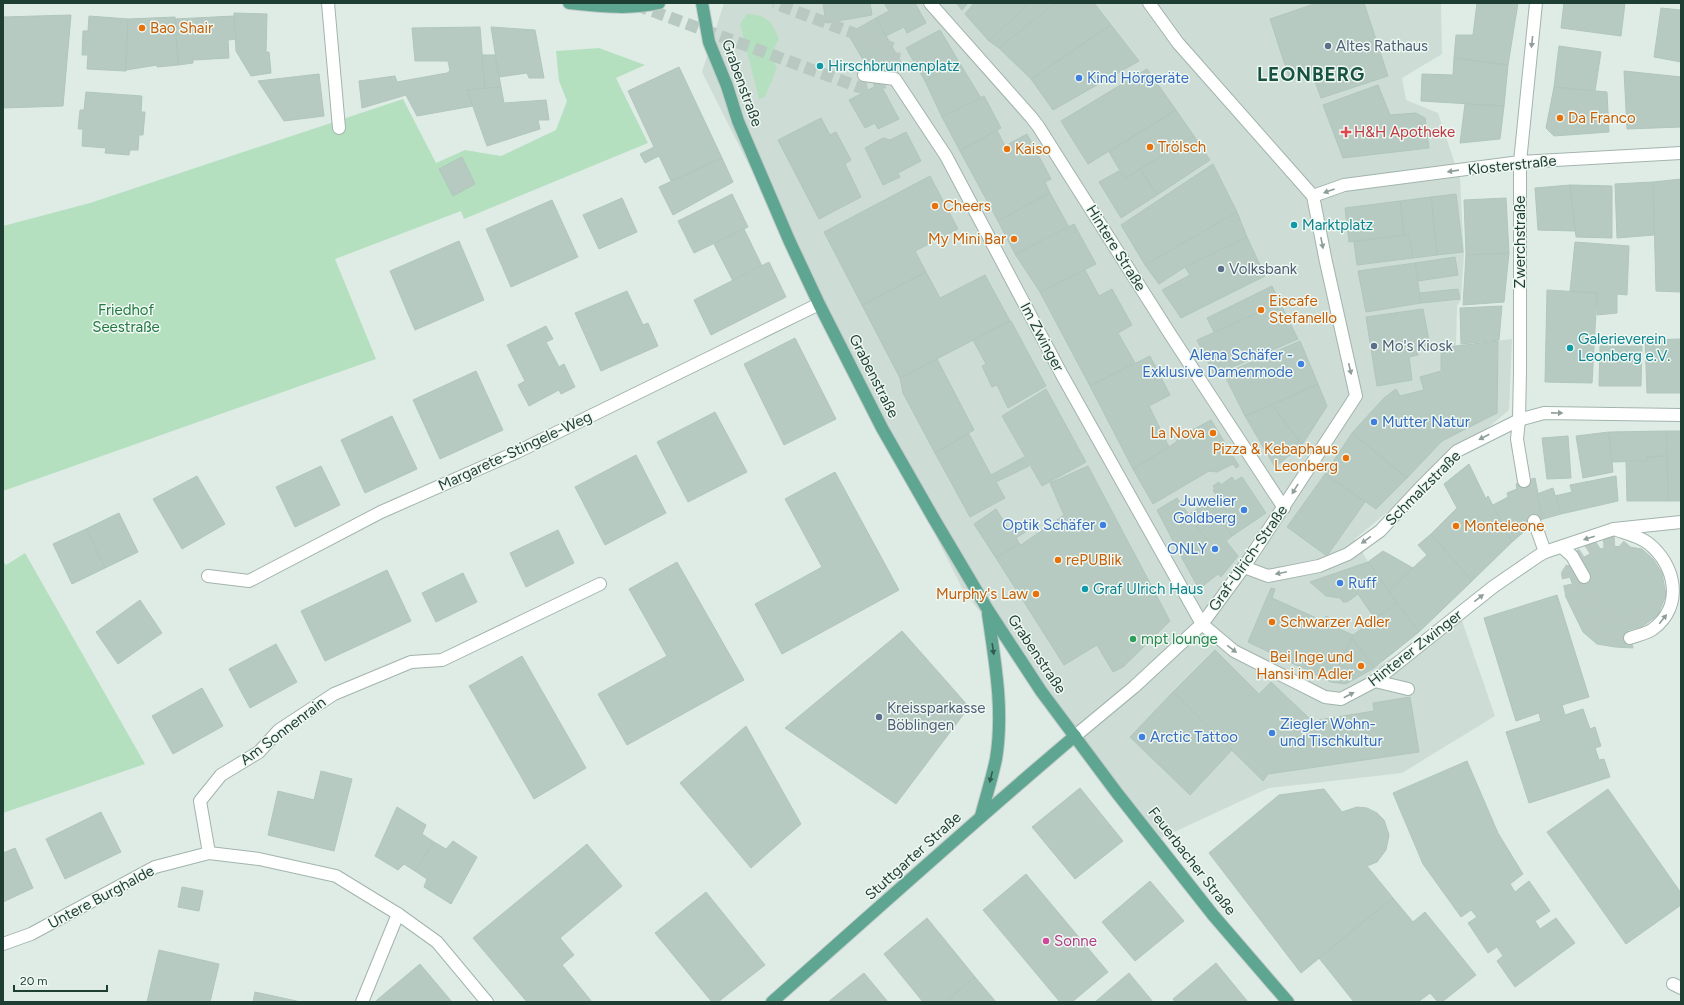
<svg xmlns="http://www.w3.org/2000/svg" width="1684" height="1005" font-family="Figtree,sans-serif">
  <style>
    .built { fill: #cddcd5 }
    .green { fill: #b5e0bf }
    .building { fill: #b7cac1; stroke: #b0c6bd }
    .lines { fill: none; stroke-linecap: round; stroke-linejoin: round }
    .minor-tunnel { stroke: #b8c9c2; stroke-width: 12; stroke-dasharray: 12 6; stroke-linecap: butt }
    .minor-casing { stroke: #a1b4ad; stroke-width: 14 }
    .major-casing { stroke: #c0c9c6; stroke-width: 14 }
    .minor { stroke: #fff; stroke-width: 12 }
    .major { stroke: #5ea692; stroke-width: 12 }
    .oneway { fill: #8e9e9a }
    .oneway2 { fill: #315d50 }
    .food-dot { fill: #e8710a; stroke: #eff8f3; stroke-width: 1.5 }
    .service-dot { fill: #5c6f8a; stroke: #eff8f3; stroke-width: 1.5 }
    .culture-dot { fill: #0f9aa8; stroke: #eff8f3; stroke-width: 1.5 }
    .shop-dot { fill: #3f7fe0; stroke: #eff8f3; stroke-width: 1.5 }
    .health-dot { fill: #e0444e; stroke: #eff8f3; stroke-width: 1.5 }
    .leisure-dot { fill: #2e9e5b; stroke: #eff8f3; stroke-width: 1.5 }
    .hotel-dot { fill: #d1479c; stroke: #eff8f3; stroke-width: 1.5 }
    .labels { text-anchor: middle; stroke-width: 3; stroke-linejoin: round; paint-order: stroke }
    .food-label { font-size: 15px; fill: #c56008; stroke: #eff8f3; text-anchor: start }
    .service-label { font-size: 15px; fill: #4e5e75; stroke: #eff8f3; text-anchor: start }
    .culture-label { font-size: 15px; fill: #0d838f; stroke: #eff8f3; text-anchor: start }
    .shop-label { font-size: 15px; fill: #366cbe; stroke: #eff8f3; text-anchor: start }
    .street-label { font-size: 15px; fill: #1e3e34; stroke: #eff8f3 }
    .health-label { font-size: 15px; fill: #be3a42; stroke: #eff8f3; text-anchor: start }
    .park-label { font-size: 15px; fill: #247943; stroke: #eff8f3 }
    .leisure-label { font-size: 15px; fill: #27864d; stroke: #eff8f3; text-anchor: start }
    .hotel-label { font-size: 15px; fill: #b23c85; stroke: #eff8f3; text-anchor: start }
    .district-label { font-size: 19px; font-weight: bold; letter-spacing: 1px; fill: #185242; stroke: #eff8f3 }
  </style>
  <rect width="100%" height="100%" fill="#dfece6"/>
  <path class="built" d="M724 3H1441L1442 54 1402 78 1406 100 1438 113 1460 179 1464 254 1461 300 1457 306 1456 345 1512 339 1509 410 1355 539 1368 562 1397 603 1353 635 1352 638 1374 668 1461 618 1495 716 1402 773 1269 788 1157 840 963 590 702 72Z"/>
  <g class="green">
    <path d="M747 14C767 15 772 21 779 39 772 50 771 57 777 68L765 97 759 99 740 24Z"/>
    <path d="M599 48 645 65 616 78 648 143 464 219 461 211 335 259 376 359 3 491V226L90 203 403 99 436 163 465 150 501 156 556 130 567 101 559 81 556 51Z"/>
    <path d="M25 553 145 764 3 813V561L6 565Z"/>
  </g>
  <g class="building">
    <path d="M823 3H870L872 15 826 23Z"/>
    <path d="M884 3H915L926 23 907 33 904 27 886 36 876 18 889 11Z"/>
    <path d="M956 3H968L962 10Z"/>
    <path d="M974 3H1029L989 41 965 14Z"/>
    <path d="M1029 3H1055L999 48 989 41Z"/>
    <path d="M1055 3H1094L1111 25 1031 79 999 48Z"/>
    <path d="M1317 3H1364L1388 76 1321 98 1312 73 1290 80 1270 19Z"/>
    <path d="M1477 3H1518L1508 65 1454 58 1456 35H1473Z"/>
    <path d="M1564 3H1625L1621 36 1561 28Z"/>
    <path d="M1661 8 1681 10V62L1654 57Z"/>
    <path d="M234 13 267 14 266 52H269L271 73 251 76 236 51Z"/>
    <path d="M71 15 63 106 3 108V17Z"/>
    <path d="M89 16 128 19 126 71 87 69 88 55H82L83 31H88Z"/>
    <path d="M234 16 236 39 228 40 229 58 193 60V63L178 65 175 19Z"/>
    <path d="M175 17 178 65 157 67V65L126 70 128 19Z"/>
    <path d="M876 18 902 64 882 75 873 58 865 63 848 34Z"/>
    <path d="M1111 25 1139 61 1053 110 1031 79Z"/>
    <path d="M480 27 485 89 467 90 473 106 417 116 406 95 362 108 359 81 395 76 397 82 447 73 450 71 448 61H415L412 28Z"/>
    <path d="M491 27 535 30 544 78H529L527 73 499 77Z"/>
    <path d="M940 30 959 62 925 81 906 48Z"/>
    <path d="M1559 46 1601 52 1595 91 1554 87Z"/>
    <path d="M482 55H495L501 87 485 89Z"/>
    <path d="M1454 58 1508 65 1504 106 1421 101 1422 74 1453 75Z"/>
    <path d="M959 62 981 98 942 117 925 81Z"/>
    <path d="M679 67 722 158 671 181 659 156 645 163 640 154 654 147 628 91Z"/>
    <path d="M1147 69 1176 110 1088 164 1061 121Z"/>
    <path d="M1624 71 1681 77V127L1627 129Z"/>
    <path d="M319 74 324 116 284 121 258 81Z"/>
    <path d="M880 84 899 119 878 129 875 123 865 128 849 100Z"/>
    <path d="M1378 85 1390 115 1416 113 1425 118 1429 148 1343 158 1323 105Z"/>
    <path d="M501 87 504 103 546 100 549 120H538L540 129 487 146 467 90Z"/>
    <path d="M1554 87 1607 92 1609 132 1554 136 1546 128Z"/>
    <path d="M86 92 142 96 141 112H145L143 135H139L138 150H130L129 155 105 153 106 148 82 146 83 129H78L80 110H84Z"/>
    <path d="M984 96 1001 128 960 151 942 117Z"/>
    <path d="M1465 104 1504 106 1500 139 1460 143Z"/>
    <path d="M1176 110 1194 136 1125 179 1109 152Z"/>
    <path d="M821 118 830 135 836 132 851 160 845 164 861 197 819 219 778 140Z"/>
    <path d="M997 130 1005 146 1027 134 1051 179 1045 182 1050 193 998 221 960 151Z"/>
    <path d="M906 132 921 161 898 173 900 177 883 185 865 148 883 138 890 140Z"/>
    <path d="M1194 136 1210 160 1157 195 1140 169Z"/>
    <path d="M462 157 475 184 453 196 439 169Z"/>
    <path d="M722 158 733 182 673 215 659 187Z"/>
    <path d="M1213 164 1237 212 1145 265 1121 225Z"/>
    <path d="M1140 169 1157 195 1121 218 1099 182 1119 171 1125 179Z"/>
    <path d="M930 176 958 229 915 251 926 272 862 305 824 232Z"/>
    <path d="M1681 179V292L1656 291 1653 182Z"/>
    <path d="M1653 182 1654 235 1617 238 1615 184Z"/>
    <path d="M1570 185 1575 231 1538 230 1535 188Z"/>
    <path d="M1570 185 1612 186V238L1576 237Z"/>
    <path d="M1050 193 1069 227 1015 254 998 221Z"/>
    <path d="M732 194 748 227 694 253 678 221Z"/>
    <path d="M1456 194 1463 252 1437 255 1431 197Z"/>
    <path d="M1431 197 1437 255 1413 258 1409 235H1404L1400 201Z"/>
    <path d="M622 198 637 232 599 249 583 215Z"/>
    <path d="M1506 198 1509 253 1466 255 1464 200Z"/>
    <path d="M552 200 578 257 511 287 486 229Z"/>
    <path d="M1400 201 1404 235 1349 242 1345 208Z"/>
    <path d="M1237 212 1247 237 1185 267 1159 284 1145 265Z"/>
    <path d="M1074 224 1096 264 1040 292 1015 254Z"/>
    <path d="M744 229 762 266 733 281 714 244Z"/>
    <path d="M1404 235H1409L1413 258 1357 265 1354 242Z"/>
    <path d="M1247 237 1265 276 1181 318 1162 290 1190 275 1185 267Z"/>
    <path d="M459 241 484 300 415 330 390 271Z"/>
    <path d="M1575 242 1629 246 1627 295 1617 294V313L1597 315V293L1570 291Z"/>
    <path d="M1509 253 1504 302 1463 305 1466 255Z"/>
    <path d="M1455 257 1458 275 1418 281 1415 263Z"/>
    <path d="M769 262 786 297 711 335 694 300Z"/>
    <path d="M1415 263 1421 303 1366 312 1358 271Z"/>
    <path d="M1085 270 1099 296 1112 289 1132 325 1118 333 1135 363 1090 386 1040 292Z"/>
    <path d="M926 272 940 298 985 275 1010 321 900 378 862 305Z"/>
    <path d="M1272 286 1280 303 1214 332 1207 318Z"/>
    <path d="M1458 289 1460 299 1421 303 1420 293Z"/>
    <path d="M1547 290 1597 293 1592 383 1545 382Z"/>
    <path d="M627 291 643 325 648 323 658 346 601 371 575 313Z"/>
    <path d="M1280 303 1298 339 1214 375 1197 340Z"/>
    <path d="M1502 306 1499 340 1461 344 1460 308Z"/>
    <path d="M1423 309 1430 346 1417 349 1418 355 1409 357 1412 380 1377 386 1366 317Z"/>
    <path d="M1011 321 1046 386 1008 408 997 385 992 387 982 366 986 364 973 340Z"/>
    <path d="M546 326 553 339 546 342 559 367 564 364 575 387 561 394 559 390 529 406 518 385 525 381 507 345Z"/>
    <path d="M795 338 836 419 784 445 744 364Z"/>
    <path d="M1681 339V393H1647L1645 340Z"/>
    <path d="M1300 341 1318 384 1245 416 1224 374Z"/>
    <path d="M1498 341 1497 413 1442 441 1407 478 1352 433 1384 398 1396 389 1400 396 1424 390 1420 377 1441 371V348Z"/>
    <path d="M1600 346H1642L1641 386H1599Z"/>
    <path d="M1150 356 1170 395 1149 406 1169 447 1133 469 1090 386Z"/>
    <path d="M937 359 974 430 935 453 903 393 900 378Z"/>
    <path d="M476 371 503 430 440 459 413 400Z"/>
    <path d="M1318 384 1327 406 1302 445 1272 405Z"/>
    <path d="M1046 389 1086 462 1042 486 1002 416Z"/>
    <path d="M1272 405 1302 445 1275 467 1245 416Z"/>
    <path d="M715 412 747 472 688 502 657 442Z"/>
    <path d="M392 416 417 469 365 493 341 440Z"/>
    <path d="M1211 420 1239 466 1236 468 1233 464 1217 472 1209 471 1153 504 1133 469 1169 447 1176 442 1179 437Z"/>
    <path d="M1667 431H1681V501H1668Z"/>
    <path d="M1667 431V456L1647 457V461L1612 462 1609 432Z"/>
    <path d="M1609 432 1613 472 1583 478 1576 436Z"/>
    <path d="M1352 433 1407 478 1376 509 1325 474Z"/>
    <path d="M969 434 991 475 1024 457 1029 466 996 482 1005 498 970 517 935 453Z"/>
    <path d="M1568 436 1571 478 1547 479 1542 438Z"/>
    <path d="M636 455 666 513 605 545 575 487Z"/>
    <path d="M1667 456 1668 501H1627L1626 461H1647V457Z"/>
    <path d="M1469 464 1486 499 1488 496 1512 542 1472 581 1431 534 1457 508 1444 484Z"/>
    <path d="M321 466 340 505 295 527 276 487Z"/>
    <path d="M1088 466 1170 621 1123 667 1113 672 1097 645 1064 665 996 558 1019 543 1021 545 1064 515 1050 483Z"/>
    <path d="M835 472 899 590 782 654 755 604 822 567 785 499Z"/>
    <path d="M1325 474 1365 502 1327 556 1287 527Z"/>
    <path d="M197 476 225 524 182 549 153 499Z"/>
    <path d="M1616 476 1618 501 1561 514 1555 496 1572 492 1570 485Z"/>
    <path d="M1232 477 1235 481 1242 477 1266 513 1232 536 1208 501 1217 496 1213 490 1215 489 1213 486 1219 482 1221 485Z"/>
    <path d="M1535 478 1543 519 1525 524 1526 530 1512 542 1493 505 1508 497 1507 493 1517 489 1516 484Z"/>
    <path d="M1553 488 1561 514 1543 519 1537 494Z"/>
    <path d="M1177 498 1209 543 1183 560 1157 510Z"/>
    <path d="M1208 501 1232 536 1226 541 1238 556 1221 577 1218 574 1199 589 1183 560 1209 543 1188 515Z"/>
    <path d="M996 509 1010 531 1025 521 1030 529 1016 538 1019 543 996 558 974 524Z"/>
    <path d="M119 513 138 552 105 568 86 529Z"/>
    <path d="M86 529 105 568 72 584 53 544Z"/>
    <path d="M558 530 574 563 526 587 510 553Z"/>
    <path d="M1431 534 1472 581 1419 632 1388 591 1427 555 1418 545Z"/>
    <path d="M1623 546 1642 549 1653 559 1662 573 1666 595 1658 615 1643 626 1628 630 1633 648 1615 647 1597 644 1583 632 1565 595 1574 588 1566 567 1599 549 1611 547Z"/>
    <path d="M1383 551 1413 568 1388 591 1368 562Z"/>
    <path d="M677 562 744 680 627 745 598 694 667 656 629 589Z"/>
    <path d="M1368 562 1397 603 1375 619 1358 594 1347 602H1343L1340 598 1326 596 1310 582Z"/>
    <path d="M387 570 411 621 325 661 301 611Z"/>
    <path d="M463 573 477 602 436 622 422 593Z"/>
    <path d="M1271 588 1275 589 1272 598 1323 621 1326 616 1330 618 1328 624 1353 635 1331 682 1248 642Z"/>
    <path d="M1557 595 1589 697 1562 705 1565 715 1583 709 1590 729 1595 727 1601 746 1595 748 1599 760 1604 759 1610 777 1529 803 1506 732 1541 721 1539 713 1516 721 1484 618Z"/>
    <path d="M140 600 162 633 118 664 96 632Z"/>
    <path d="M1397 603 1419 632 1374 668 1352 638 1353 635Z"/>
    <path d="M902 631 969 707 896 804 785 728Z"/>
    <path d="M1352 638 1374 668 1346 684 1331 682Z"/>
    <path d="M276 644 297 682 250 708 229 669Z"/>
    <path d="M1215 650 1259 694 1271 682 1312 721 1374 711 1373 703 1410 697 1419 752 1268 774 1263 781 1173 692Z"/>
    <path d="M522 656 586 768 534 799 469 686Z"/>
    <path d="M202 688 223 726 173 754 152 716Z"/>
    <path d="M1173 692 1232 750 1190 795 1130 737Z"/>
    <path d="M746 726 801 824 751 868 680 783Z"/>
    <path d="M1467 761 1498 833 1523 874 1510 884 1515 892 1529 881 1550 911 1535 921 1540 929 1556 918 1575 943 1515 987 1497 961 1503 956 1497 947 1488 953 1468 923 1477 917 1471 910 1461 917 1423 864 1393 793Z"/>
    <path d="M321 771 352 779 334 851 268 835 278 791 314 800Z"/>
    <path d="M1080 788 1123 841 1075 879 1032 827Z"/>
    <path d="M1324 789 1342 812 1357 807 1367 808 1377 813 1384 820 1389 835 1386 850 1377 862 1367 866 1393 898 1301 973 1209 853 1279 795Z"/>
    <path d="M1608 789 1681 893V905L1626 944 1547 832Z"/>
    <path d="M397 807 426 825 422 834 434 842 415 871 404 864 398 870 375 856Z"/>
    <path d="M101 812 121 852 65 879 46 839Z"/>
    <path d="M453 841 477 857 451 904 424 887 427 879 415 871 434 842 446 849Z"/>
    <path d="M587 844 622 886 560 938 574 955 562 965 592 1002H527L473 938Z"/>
    <path d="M15 848 33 888 3 902V853Z"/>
    <path d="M1026 874 1108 972 1072 1002H1060L983 910Z"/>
    <path d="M1150 881 1184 921 1135 961 1102 922Z"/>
    <path d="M182 887 203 891 199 911 178 907Z"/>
    <path d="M706 892 765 965 718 1002H712L655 933Z"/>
    <path d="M1393 898 1413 922 1425 912 1476 975 1442 1002H1438L1430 993 1418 1002H1354L1319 958Z"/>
    <path d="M927 918 975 977 945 1002H923L884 954Z"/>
    <path d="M159 950 219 964 210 1002H147Z"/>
    <path d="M1216 963 1248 1002H1175L1173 999Z"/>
    <path d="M420 964 452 1002H376L377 1000Z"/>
    <path d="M864 973 888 1002H828Z"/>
    <path d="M1129 973 1153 1002H1095Z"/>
    <path d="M975 977 996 1002H945Z"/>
    <path d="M255 992 301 1002H253Z"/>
  </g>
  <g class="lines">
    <g class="minor-tunnel">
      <path d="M636 5 859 87 892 81 895 49 774 3"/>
      <path d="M1524 481 1534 521"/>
      <path d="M1629 553 1616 542 1598 543 1579 556 1567 574 1571 594 1590 629 1609 638H1630"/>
      <path d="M1584 577C1587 586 1590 597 1594 606 1606 625 1631 621 1645 608 1649 605 1651 599 1652 594"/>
    </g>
    <g class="minor-casing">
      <g id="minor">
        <path d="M328 3 339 128"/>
        <path d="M930 3 1031 117 1038 126 1170 334 1284 508"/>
        <path d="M864 75 895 79 946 156 1062 375 1202 624 1234 651 1325 697 1341 699 1375 681 1493 587 1538 556 1545 552 1534 521"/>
        <path d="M1313 196 1344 185 1520 162 1681 153"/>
        <path d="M1524 481 1517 439 1519 420 1520 371V162L1536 3"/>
        <path d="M1614 529C1625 533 1639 536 1648 543 1676 565 1684 606 1653 629 1646 634 1638 635 1630 638"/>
        <path d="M1562 547 1572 556 1584 577"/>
        <path d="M1545 552 1614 529 1681 522"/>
        <path d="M1244 567 1268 576 1319 566 1348 554 1380 531 1421 487 1457 451 1519 420 1544 413 1681 415"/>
        <path d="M208 576 249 581 381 512 517 452 819 304"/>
        <path d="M1375 681 1408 689"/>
        <path d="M1075 736 1134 687 1202 624 1244 567 1356 396 1326 262 1313 196 1178 43 1149 3"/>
        <path d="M209 853 200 801 221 775 259 752 279 730 334 694 411 662 442 660 600 584"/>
        <path d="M3 944 31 934 155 867 209 853 259 859 336 876 398 914 437 942 487 1002"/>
        <path d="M1673 984 1681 988"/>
        <path d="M362 1002 398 914"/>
      </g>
    </g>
    <g class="major-casing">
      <g id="major">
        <path d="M569 3C599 6 629 10 659 3"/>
        <path d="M702 3 709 42 727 86 738 121 789 240 819 304 882 428 934 519 988 610 1041 691 1117 793 1213 915 1288 1002"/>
        <path d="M981 816C986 797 992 778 996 759 1004 710 995 662 988 614"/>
        <path d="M772 1002C873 913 973 822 1075 736"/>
      </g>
    </g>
    <use href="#minor" class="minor"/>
    <use href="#major" class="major"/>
  </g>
  <defs><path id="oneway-solid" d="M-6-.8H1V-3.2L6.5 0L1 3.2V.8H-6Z"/></defs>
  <g class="oneway">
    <use href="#oneway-solid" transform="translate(1532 42) rotate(96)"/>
    <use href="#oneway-solid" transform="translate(1453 171) rotate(172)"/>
    <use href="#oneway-solid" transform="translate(1329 191) rotate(160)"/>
    <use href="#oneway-solid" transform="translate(1322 243) rotate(79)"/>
    <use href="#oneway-solid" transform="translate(1350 369) rotate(77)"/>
    <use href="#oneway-solid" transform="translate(1557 413) rotate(1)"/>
    <use href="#oneway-solid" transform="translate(1484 437) rotate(153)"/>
    <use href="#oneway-solid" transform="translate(1295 489) rotate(121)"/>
    <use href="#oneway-solid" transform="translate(1589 538) rotate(162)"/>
    <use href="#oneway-solid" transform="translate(1366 540) rotate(144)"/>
    <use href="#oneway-solid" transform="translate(1281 573) rotate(168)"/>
    <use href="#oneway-solid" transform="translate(1479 598) rotate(-38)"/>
    <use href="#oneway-solid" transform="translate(1663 619) rotate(-51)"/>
    <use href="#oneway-solid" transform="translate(1232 649) rotate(37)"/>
    <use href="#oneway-solid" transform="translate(1349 695) rotate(-28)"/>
  </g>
  <g class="oneway2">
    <use href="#oneway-solid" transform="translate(993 649) rotate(82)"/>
    <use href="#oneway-solid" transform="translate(991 777) rotate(104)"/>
  </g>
  <g class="food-dot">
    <circle cx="142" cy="28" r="4"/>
    <circle cx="1560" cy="118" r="4"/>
    <circle cx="1150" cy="147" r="4"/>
    <circle cx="1007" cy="149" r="4"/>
    <circle cx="935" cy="206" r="4"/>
    <circle cx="1014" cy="239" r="4"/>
    <circle cx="1261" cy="310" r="4"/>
    <circle cx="1213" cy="433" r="4"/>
    <circle cx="1346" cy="458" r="4"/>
    <circle cx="1456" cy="526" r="4"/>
    <circle cx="1058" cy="560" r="4"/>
    <circle cx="1036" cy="594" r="4"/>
    <circle cx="1272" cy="622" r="4"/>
    <circle cx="1361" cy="666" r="4"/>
  </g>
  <g class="service-dot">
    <circle cx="1328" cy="46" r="4"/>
    <circle cx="1221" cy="269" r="4"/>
    <circle cx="1374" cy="346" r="4"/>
    <circle cx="879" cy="717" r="4"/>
  </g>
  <g class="culture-dot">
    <circle cx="820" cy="66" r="4"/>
    <circle cx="1294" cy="225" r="4"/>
    <circle cx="1570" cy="348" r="4"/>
    <circle cx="1085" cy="589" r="4"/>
  </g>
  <g class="shop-dot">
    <circle cx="1079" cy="78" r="4"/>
    <circle cx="1301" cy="364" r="4"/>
    <circle cx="1374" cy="422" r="4"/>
    <circle cx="1244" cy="510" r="4"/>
    <circle cx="1103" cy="525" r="4"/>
    <circle cx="1215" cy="549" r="4"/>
    <circle cx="1340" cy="583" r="4"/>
    <circle cx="1272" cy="733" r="4"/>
    <circle cx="1142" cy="737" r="4"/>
  </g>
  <path class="health-dot" d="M1344 126h4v4h4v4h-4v4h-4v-4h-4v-4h4z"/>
  <circle class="leisure-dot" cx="1133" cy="639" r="4"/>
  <circle class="hotel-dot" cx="1046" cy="941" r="4"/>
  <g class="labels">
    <g class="food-label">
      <text x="150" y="33">Bao Shair</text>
      <text x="1568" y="123">Da Franco</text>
      <text x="1158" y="152">Trölsch</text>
      <text x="1015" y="154">Kaiso</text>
      <text x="943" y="211">Cheers</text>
      <text x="1006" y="244" text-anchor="end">My Mini Bar</text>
      <text x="1269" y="306">Eiscafe<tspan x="1269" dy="17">Stefanello</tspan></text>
      <text x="1205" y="438" text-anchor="end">La Nova</text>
      <text x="1338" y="454" text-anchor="end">Pizza &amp; Kebaphaus<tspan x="1338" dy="17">Leonberg</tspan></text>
      <text x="1464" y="531">Monteleone</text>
      <text x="1066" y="565">rePUBlik</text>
      <text x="1028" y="599" text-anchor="end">Murphy's Law</text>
      <text x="1280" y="627">Schwarzer Adler</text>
      <text x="1353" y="662" text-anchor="end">Bei Inge und<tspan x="1353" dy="17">Hansi im Adler</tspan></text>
    </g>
    <g class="service-label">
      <text x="1336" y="51">Altes Rathaus</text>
      <text x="1229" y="274">Volksbank</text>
      <text x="1382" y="351">Mo's Kiosk</text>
      <text x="887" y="713">Kreissparkasse<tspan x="887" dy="17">Böblingen</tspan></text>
    </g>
    <g class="culture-label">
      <text x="828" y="71">Hirschbrunnenplatz</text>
      <text x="1302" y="230">Marktplatz</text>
      <text x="1578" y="344">Galerieverein<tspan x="1578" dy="17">Leonberg e.V.</tspan></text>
      <text x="1093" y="594">Graf Ulrich Haus</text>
    </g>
    <g class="shop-label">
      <text x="1087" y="83">Kind Hörgeräte</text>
      <text x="1293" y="360" text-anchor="end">Alena Schäfer -<tspan x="1293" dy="17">Exklusive Damenmode</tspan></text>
      <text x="1382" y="427">Mutter Natur</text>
      <text x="1236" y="506" text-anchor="end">Juwelier<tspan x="1236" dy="17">Goldberg</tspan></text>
      <text x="1095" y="530" text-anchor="end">Optik Schäfer</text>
      <text x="1207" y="554" text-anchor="end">ONLY</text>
      <text x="1348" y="588">Ruff</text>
      <text x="1280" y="729">Ziegler Wohn-<tspan x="1280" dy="17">und Tischkultur</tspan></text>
      <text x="1150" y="742">Arctic Tattoo</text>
    </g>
    <g class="street-label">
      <text transform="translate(742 83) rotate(70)" y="5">Grabenstraße</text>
      <text transform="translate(1512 165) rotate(-6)" y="5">Klosterstraße</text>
      <text transform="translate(1520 242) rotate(-90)" y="5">Zwerchstraße</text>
      <text transform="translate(1116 248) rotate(58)" y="5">Hintere Straße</text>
      <text transform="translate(1042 337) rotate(62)" y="5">Im Zwinger</text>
      <text transform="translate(874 376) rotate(63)" y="5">Grabenstraße</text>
      <text transform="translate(515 451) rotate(-25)" y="5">Margarete-Stingele-Weg</text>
      <text transform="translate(1423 488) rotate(-45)" y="5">Schmalzstraße</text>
      <text transform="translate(1248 558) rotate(-55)" y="5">Graf-Ulrich-Straße</text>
      <text transform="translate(1415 648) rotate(-38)" y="5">Hinterer Zwinger</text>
      <text transform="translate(1037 654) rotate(56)" y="5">Grabenstraße</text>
      <text transform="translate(283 731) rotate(-37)" y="5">Am Sonnenrain</text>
      <text transform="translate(913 856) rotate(-42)" y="5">Stuttgarter Straße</text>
      <text transform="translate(1192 861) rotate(52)" y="5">Feuerbacher Straße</text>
      <text transform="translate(101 897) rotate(-28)" y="5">Untere Burghalde</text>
    </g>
    <g class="health-label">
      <text x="1354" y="137">H&amp;H Apotheke</text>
    </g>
    <g class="park-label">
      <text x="126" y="315">Friedhof<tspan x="126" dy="17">Seestraße</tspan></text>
    </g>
    <g class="leisure-label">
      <text x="1141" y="644">mpt lounge</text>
    </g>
    <g class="hotel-label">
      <text x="1054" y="946">Sonne</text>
    </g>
    <g class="district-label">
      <text x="1311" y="81">LEONBERG</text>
    </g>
  </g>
  <rect width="1684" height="1005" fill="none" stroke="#1e3e34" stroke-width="8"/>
  <path d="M14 985v6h93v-6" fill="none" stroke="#1e3e34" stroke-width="2"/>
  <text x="20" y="985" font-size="12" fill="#1e3e34" stroke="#eff8f3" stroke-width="3" paint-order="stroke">20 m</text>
</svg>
